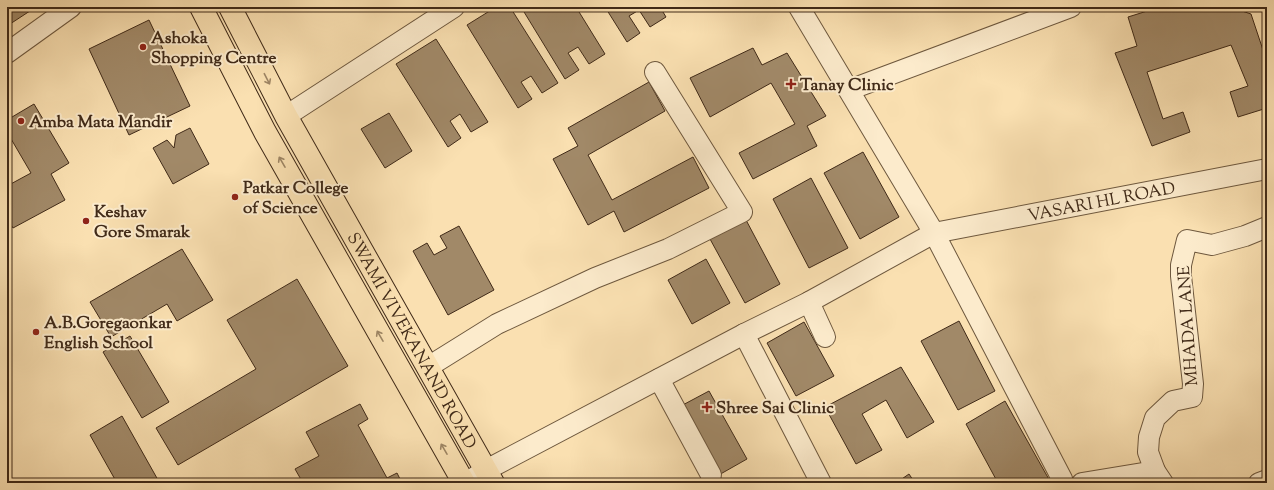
<svg xmlns="http://www.w3.org/2000/svg" width="1274" height="490" font-family="'Sorts Mill Goudy',serif">
  <style>
    .building { fill: #a18968; stroke: #402a18 }
    .lines { fill: none; stroke-linecap: round; stroke-linejoin: round }
    .minor-casing { stroke: #6e583e; stroke-width: 22 }
    .major-casing { stroke: #402a18; stroke-width: 24 }
    .minor { stroke: #fcebcc; stroke-width: 20 }
    .major { stroke: #fae0b1; stroke-width: 22 }
    .oneway { stroke: #9d8564 }
    .poi-dot { fill: #8f2418; stroke: #fcebcc; stroke-width: 1.5 }
    .labels { text-anchor: middle; stroke-width: 4; stroke-linejoin: round; paint-order: stroke }
    .poi-label { font-size: 17px; font-weight: bold; fill: #402a18; stroke: #fcebcc; text-anchor: start }
    .street-label { font-size: 17px; fill: #402a18; stroke: #fcebcc }
  </style>
  <rect width="100%" height="100%" fill="#fae0b1"/>
  <filter id="stains"><feTurbulence type="fractalNoise" baseFrequency=".005" numOctaves="4"/><feColorMatrix values="0 0 0 0 .2 0 0 0 0 .09 0 0 0 0 .02 0 0 0 .5 -.17"/></filter>
  <radialGradient id="worn" r=".72"><stop offset=".6" stop-color="#630" stop-opacity="0"/><stop offset="1" stop-color="#630" stop-opacity=".3"/></radialGradient>
  <g class="building">
    <path d="M7 7H36L7 26Z"/>
    <path d="M496 7H510L558 83 542 93 531 76 521 82 532 99 518 108 467 25Z"/>
    <path d="M521 7H576L605 54 589 64 578 47 568 53 579 70 565 79Z"/>
    <path d="M605 7H660L666 17 650 27 639 10 629 16 640 33 627 42Z"/>
    <path d="M1160 7H1230L1251 14 1267 62V108L1238 117 1230 92 1248 86 1231 45 1147 72 1163 119 1183 112 1190 132 1152 146 1115 53 1137 46 1128 17Z"/>
    <path d="M149 20 190 106 129 135 89 49Z"/>
    <path d="M436 39 488 122 471 132 460 114 450 121 461 138 448 147 396 64Z"/>
    <path d="M753 48 762 65 787 53 826 116 807 126 817 146 753 179 739 153 795 124 771 83 710 117 690 78Z"/>
    <path d="M649 82 665 111 588 155 612 200 693 157 709 188 624 232 614 211 588 225 553 159 578 146 568 128Z"/>
    <path d="M34 104 69 163 51 174 65 200 13 228 7 218V186L31 173 7 132V120Z"/>
    <path d="M389 113 412 151 385 168 361 129Z"/>
    <path d="M190 128 209 164 173 184 153 148 167 140 174 148 176 135Z"/>
    <path d="M863 152 899 217 860 239 824 173Z"/>
    <path d="M811 178 848 248 809 268 773 199Z"/>
    <path d="M746 220 780 284 745 303 710 239Z"/>
    <path d="M459 226 494 290 448 315 413 251 427 243 434 255 447 248 440 236Z"/>
    <path d="M182 249 213 300 177 321 167 304 111 337 90 302Z"/>
    <path d="M706 259 730 303 692 324 668 280Z"/>
    <path d="M297 279 348 366 178 465 156 428 256 369 227 320Z"/>
    <path d="M959 321 995 391 958 410 921 341Z"/>
    <path d="M804 322 834 376 796 396 767 343Z"/>
    <path d="M130 336 169 402 142 418 103 352Z"/>
    <path d="M901 367 934 422 907 438 886 400 862 414 882 450 856 464 825 407Z"/>
    <path d="M709 391 747 459 717 476 679 407Z"/>
    <path d="M1005 401 1051 483H998L966 424Z"/>
    <path d="M360 404 368 419 358 425 387 478 397 473 402 483H303L295 469 319 456 306 432Z"/>
    <path d="M122 416 158 480 153 483H117L90 435Z"/>
    <path d="M909 474 915 483H896Z"/>
  </g>
  <g class="lines">
    <g class="minor-casing">
      <g id="minor">
        <path d="M799 7 934 233 1062 479 1063 483"/>
        <path d="M7 53 71 7"/>
        <path d="M849 90 1071 7"/>
        <path d="M286 116 454 7"/>
        <path d="M809 302 825 337"/>
        <path d="M744 334 821 483"/>
        <path d="M428 367 497 324 595 278 668 249 742 212 655 72"/>
        <path d="M659 379 711 475"/>
        <path id="s1" d="M466 483 486 470 744 334 809 302 934 233 1267 169"/>
        <path d="M1082 483 1155 471"/>
        <path d="M1163 483 1155 471 1148 452 1149 437 1155 418 1173 401 1192 397 1193 384 1181 276V265L1187 240 1212 245 1245 236 1267 227"/>
        <path d="M1259 483 1267 480"/>
      </g>
    </g>
    <g class="major-casing">
      <g id="major">
        <path d="M201 7 265 132 464 483"/>
        <path id="s2" d="M230 7 286 116 493 483"/>
      </g>
    </g>
    <use href="#minor" class="minor"/>
    <use href="#major" class="major"/>
  </g>
  <defs><path id="oneway-shaft" d="M-6 0H5M1.5-3L5.5 0L1.5 3" fill="none" stroke-width="1.6" stroke-linecap="round" stroke-linejoin="round"/></defs>
  <g class="oneway">
    <use href="#oneway-shaft" transform="translate(267 79) rotate(63)"/>
    <use href="#oneway-shaft" transform="translate(282 162) rotate(-120)"/>
    <use href="#oneway-shaft" transform="translate(380 336) rotate(-120)"/>
    <use href="#oneway-shaft" transform="translate(444 449) rotate(-120)"/>
  </g>
  <g class="poi-dot">
    <circle cx="143" cy="47" r="4"/>
    <path d="M789 78h4v4h4v4h-4v4h-4v-4h-4v-4h4z"/>
    <circle cx="21" cy="121" r="4"/>
    <circle cx="235" cy="197" r="4"/>
    <circle cx="86" cy="221" r="4"/>
    <circle cx="36" cy="332" r="4"/>
    <path d="M705 401h4v4h4v4h-4v4h-4v-4h-4v-4h4z"/>
  </g>
  <g class="labels">
    <g class="poi-label">
      <text x="151" y="43">Ashoka<tspan x="151" dy="20">Shopping Centre</tspan></text>
      <text x="800" y="90">Tanay Clinic</text>
      <text x="29" y="127">Amba Mata Mandir</text>
      <text x="243" y="193">Patkar College<tspan x="243" dy="20">of Science</tspan></text>
      <text x="94" y="217">Keshav<tspan x="94" dy="20">Gore Smarak</tspan></text>
      <text x="44" y="328">A.B.Goregaonkar<tspan x="44" dy="20">English School</tspan></text>
      <text x="716" y="413">Shree Sai Clinic</text>
    </g>
    <g class="street-label">
      <text dy="6" stroke="none"><textPath href="#s1" startOffset="701">VASARI HL ROAD</textPath></text>
      <text transform="translate(1187 326) rotate(-94)" y="6">MHADA LANE</text>
      <text dy="6" stroke="none"><textPath href="#s2" startOffset="380">SWAMI VIVEKANAND ROAD</textPath></text>
    </g>
  </g>
  <rect width="1274" height="490" fill="none" stroke="#fae0b1" stroke-width="24"/>
  <rect x="8" y="8" width="1258" height="474" fill="none" stroke="#402a18" stroke-width="2"/>
  <rect x="12" y="12" width="1250" height="466" fill="none" stroke="#402a18"/>
  <rect width="100%" height="100%" filter="url(#stains)"/>
  <rect width="100%" height="100%" fill="url(#worn)"/>
</svg>
